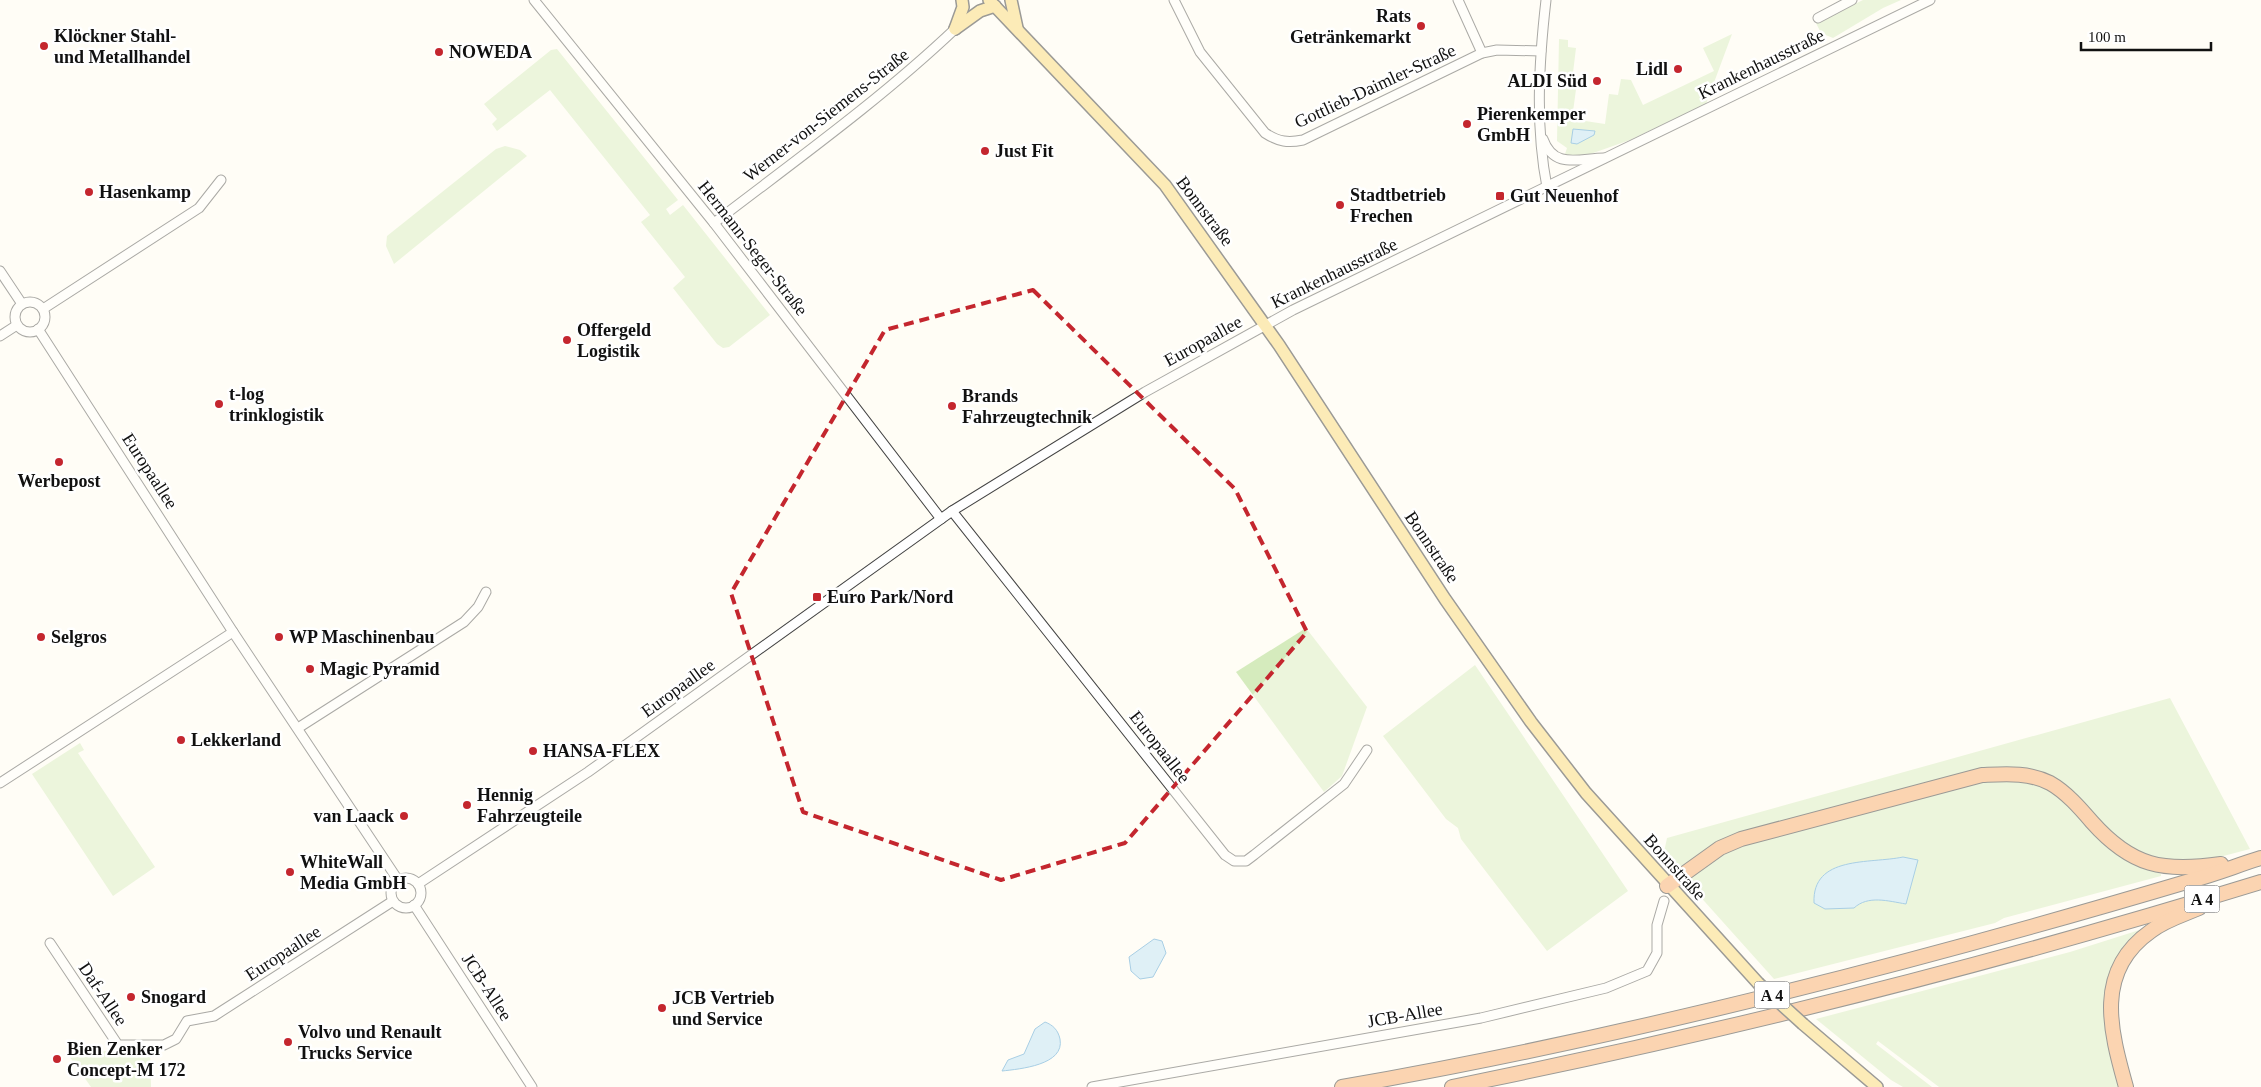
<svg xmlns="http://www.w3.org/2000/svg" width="2261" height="1087" font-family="'Times New Roman',serif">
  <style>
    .green { fill: #d5ebbd }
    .water { fill: #b9e0f7; stroke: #3f96cf }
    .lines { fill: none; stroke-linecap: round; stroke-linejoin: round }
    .minor-casing { stroke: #444; stroke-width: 11 }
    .major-casing { stroke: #222; stroke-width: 14 }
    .highway-casing { stroke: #222; stroke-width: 16 }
    .minor { stroke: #fff; stroke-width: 9 }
    .major { stroke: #f9d66b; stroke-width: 11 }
    .highway { stroke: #f5a25d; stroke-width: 14 }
    .major-bridge-casing { stroke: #222; stroke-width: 14; stroke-linecap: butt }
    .major-bridge { stroke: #f9d66b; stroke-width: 11 }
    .marked { fill: none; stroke: #c4262e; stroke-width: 4; stroke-dasharray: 10 6; stroke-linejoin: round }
    .poi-dot { fill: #c4262e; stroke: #fff; stroke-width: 2 }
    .labels { text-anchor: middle; stroke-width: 5; stroke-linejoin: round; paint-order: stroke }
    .shield { fill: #fff; stroke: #585858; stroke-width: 1 }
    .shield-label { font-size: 16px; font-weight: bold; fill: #111 }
    .poi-label { font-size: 18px; font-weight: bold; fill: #111; stroke: #fff; text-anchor: start }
    .street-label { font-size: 18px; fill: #111; stroke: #fff }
  </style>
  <rect width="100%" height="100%" fill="#fffdf5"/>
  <g class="green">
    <path d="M1863 0H1901L1883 8 1833 38 1821 33 1816 23Z"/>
    <path d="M1732 34 1706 104 1630 140 1579 158 1564 157 1567 148 1557 141 1559 39 1568 40V47L1576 48 1572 81 1577 82 1572 119 1605 124 1609 94 1618 95 1621 79 1631 80 1643 105 1714 71 1703 48Z"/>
    <path d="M557 49 678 200 666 209 670 215 683 205 770 315 729 347 723 348 717 344 673 288 685 277 641 222 650 215 550 90 497 131 492 124 497 119 484 104 551 50Z"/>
    <path d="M505 146 520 150 527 156 394 264 386 246 387 236 496 149Z"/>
    <path d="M1306 628 1367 707 1342 776 1324 792 1236 672Z"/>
    <path d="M1475 665 1628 891 1547 951 1461 839 1458 828 1446 819 1383 736Z"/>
    <path d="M2170 698 2250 849 2193 864 2142 857 2018 768 1979 770 1712 846 1677 869H1670L1663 857 1667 838Z"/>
    <path d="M80 743 84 750 78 753 155 867 113 896 32 774Z"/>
    <path d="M1998 778 2040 784 2065 800 2113 851 2129 862 2161 874V876L2004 918 1995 923 1774 979 1688 883 1690 876 1717 858 1744 845Z"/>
    <path d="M2149 927 2113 972 2122 1087H1939L1878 1041 1876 1044 1932 1087H1903L1891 1080 1816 1019 2070 952Z"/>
    <path d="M150 1049 151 1087H91L67 1053Z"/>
  </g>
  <g class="water">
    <path d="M1573 129 1595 131 1594 135 1577 144 1571 143Z"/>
    <path d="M1903 857 1918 860 1906 904C1888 901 1868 895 1854 908L1825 909 1814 903C1812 855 1870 864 1903 857Z"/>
    <path d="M1154 939 1162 941 1166 953 1153 977 1140 979 1131 971 1129 957Z"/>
    <path d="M1045 1022C1053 1025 1058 1030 1060 1039 1065 1065 1020 1069 1002 1071L1008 1060 1024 1054 1035 1029Z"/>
  </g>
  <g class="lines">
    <g class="minor-casing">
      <g id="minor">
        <path d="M534 0 714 223 941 519"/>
        <path d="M1174 0 1200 52 1265 133C1279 142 1288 143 1303 140L1482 53 1497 50 1541 51"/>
        <path d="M1458 0 1482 53"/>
        <path d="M1546 0C1539 61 1535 126 1547 187"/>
        <path d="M1818 18 1852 0"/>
        <path d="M1543 139C1554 170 1580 158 1604 158"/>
        <path d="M714 223C796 160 880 100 955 29"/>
        <path d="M0 271 22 304"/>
        <circle cx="30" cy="317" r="15"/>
        <path d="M43 309 199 208 221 180"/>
        <path d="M38 329 233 632 398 880"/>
        <path d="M0 336 17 325"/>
        <path d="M952 511 1225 855 1234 861H1246L1254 855 1344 784 1367 750"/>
        <path d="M298 728 464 622 478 607 486 592"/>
        <path d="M0 783 233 632"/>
        <circle cx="406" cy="893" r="15"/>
        <path d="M418 884 588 772 952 511 1145 392 1293 310 1930 0"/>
        <path d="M414 905 532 1087"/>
        <path d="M50 943 118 1045H164L176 1039 187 1021 214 1016 393 901"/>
        <path d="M1092 1087 1481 1018 1606 988 1647 971 1657 953V925L1664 901"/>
      </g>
    </g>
    <g class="major-casing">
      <g id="major">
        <path d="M989 0 1165 185 1279 345 1445 599 1531 722 1586 793 1758 983"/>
        <path d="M1011 0 1017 28"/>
        <path d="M955 29 980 11 995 6"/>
        <path d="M955 29 963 7 962 0"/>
        <path d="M1803 1024 1877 1087"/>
      </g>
    </g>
    <g class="highway-casing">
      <g id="highway">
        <path d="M1667 886 1720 848 1741 839 1982 775C2006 774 2028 772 2050 783 2066 792 2080 808 2092 822 2132 867 2163 872 2221 864"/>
        <path d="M1342 1087C1629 1037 1914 963 2193 880 2216 874 2238 865 2261 858"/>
        <path d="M1452 1087C1725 1032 1995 964 2261 882"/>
        <path d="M2126 1087C2110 1030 2094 971 2151 931 2165 920 2183 915 2199 908"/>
      </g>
    </g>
    <use href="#minor" class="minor"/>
    <use href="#major" class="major"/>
    <use href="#highway" class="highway"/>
    <g class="major-bridge-casing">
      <path id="major-bridge" d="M1758 983 1803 1024"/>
    </g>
    <use href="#major-bridge" class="major-bridge"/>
  </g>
  <path d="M0 0H2261V1087H0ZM1033 290 1235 489 1307 632 1125 843 1001 880 803 812 731 593 885 330Z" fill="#fffdf5" fill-opacity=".55" fill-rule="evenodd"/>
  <path class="marked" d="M1033 290 1235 489 1307 632 1125 843 1001 880 803 812 731 593 885 330Z"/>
  <g class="poi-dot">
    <circle cx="1421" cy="26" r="5"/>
    <circle cx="44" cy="46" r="5"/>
    <circle cx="439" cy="52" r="5"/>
    <circle cx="1678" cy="69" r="5"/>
    <circle cx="1597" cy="81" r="5"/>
    <circle cx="1467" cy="124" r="5"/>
    <circle cx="985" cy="151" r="5"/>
    <circle cx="89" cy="192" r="5"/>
    <rect x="1495" y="191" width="10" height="10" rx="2.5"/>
    <circle cx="1340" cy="205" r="5"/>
    <circle cx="567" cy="340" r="5"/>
    <circle cx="219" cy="404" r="5"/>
    <circle cx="952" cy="406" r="5"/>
    <circle cx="59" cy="462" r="5"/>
    <rect x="812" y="592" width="10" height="10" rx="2.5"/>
    <circle cx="41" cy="637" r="5"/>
    <circle cx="279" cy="637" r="5"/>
    <circle cx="310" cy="669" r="5"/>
    <circle cx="181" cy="740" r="5"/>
    <circle cx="533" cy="751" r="5"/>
    <circle cx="467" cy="805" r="5"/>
    <circle cx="404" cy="816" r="5"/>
    <circle cx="290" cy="872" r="5"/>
    <circle cx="131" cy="997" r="5"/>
    <circle cx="662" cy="1008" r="5"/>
    <circle cx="288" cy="1042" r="5"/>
    <circle cx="57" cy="1059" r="5"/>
  </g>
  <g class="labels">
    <g class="shield">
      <rect x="2184.5" y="885.5" width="35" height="27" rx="4"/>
      <rect x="1754.5" y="981.5" width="35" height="27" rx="4"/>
    </g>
    <g class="shield-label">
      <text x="2202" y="905">A 4</text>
      <text x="1772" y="1001">A 4</text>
    </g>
    <g class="poi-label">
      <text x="1411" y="22" text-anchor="end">Rats<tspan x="1411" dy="21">Getränkemarkt</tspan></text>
      <text x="54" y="42">Klöckner Stahl-<tspan x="54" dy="21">und Metallhandel</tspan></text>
      <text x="449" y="58">NOWEDA</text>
      <text x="1668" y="75" text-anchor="end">Lidl</text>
      <text x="1587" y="87" text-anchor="end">ALDI Süd</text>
      <text x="1477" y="120">Pierenkemper<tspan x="1477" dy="21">GmbH</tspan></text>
      <text x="995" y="157">Just Fit</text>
      <text x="99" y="198">Hasenkamp</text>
      <text x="1350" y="201">Stadtbetrieb<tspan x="1350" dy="21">Frechen</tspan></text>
      <text x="1510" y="202">Gut Neuenhof</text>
      <text x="577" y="336">Offergeld<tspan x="577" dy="21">Logistik</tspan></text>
      <text x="229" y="400">t-log<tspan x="229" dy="21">trinklogistik</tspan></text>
      <text x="962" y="402">Brands<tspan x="962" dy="21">Fahrzeugtechnik</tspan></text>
      <text x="59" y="487" text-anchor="middle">Werbepost</text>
      <text x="827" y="603">Euro Park/Nord</text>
      <text x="51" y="643">Selgros</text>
      <text x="289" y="643">WP Maschinenbau</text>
      <text x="320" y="675">Magic Pyramid</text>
      <text x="191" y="746">Lekkerland</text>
      <text x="543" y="757">HANSA-FLEX</text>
      <text x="477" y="801">Hennig<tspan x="477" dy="21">Fahrzeugteile</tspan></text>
      <text x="394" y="822" text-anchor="end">van Laack</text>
      <text x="300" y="868">WhiteWall<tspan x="300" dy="21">Media GmbH</tspan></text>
      <text x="141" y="1003">Snogard</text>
      <text x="672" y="1004">JCB Vertrieb<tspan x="672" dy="21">und Service</tspan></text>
      <text x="298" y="1038">Volvo und Renault<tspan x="298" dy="21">Trucks Service</tspan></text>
      <text x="67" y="1055">Bien Zenker<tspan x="67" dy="21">Concept-M 172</tspan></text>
    </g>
    <g class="street-label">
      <text transform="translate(1761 64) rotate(-26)" y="6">Krankenhausstraße</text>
      <text transform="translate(1375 86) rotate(-25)" y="6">Gottlieb-Daimler-Straße</text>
      <text transform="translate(826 115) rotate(-38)" y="6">Werner-von-Siemens-Straße</text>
      <text transform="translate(1205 211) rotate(53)" y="6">Bonnstraße</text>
      <text transform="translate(753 248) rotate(52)" y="6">Hermann-Seger-Straße</text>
      <text transform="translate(1334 273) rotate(-26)" y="6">Krankenhausstraße</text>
      <text transform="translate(1203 341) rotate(-29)" y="6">Europaallee</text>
      <text transform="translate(150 471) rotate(57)" y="6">Europaallee</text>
      <text transform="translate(1432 547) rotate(56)" y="6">Bonnstraße</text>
      <text transform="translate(678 688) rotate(-36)" y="6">Europaallee</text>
      <text transform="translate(1160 747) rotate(52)" y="6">Europaallee</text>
      <text transform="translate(1675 867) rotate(48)" y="6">Bonnstraße</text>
      <text transform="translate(283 953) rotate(-33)" y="6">Europaallee</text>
      <text transform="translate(487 987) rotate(57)" y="6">JCB-Allee</text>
      <text transform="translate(103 994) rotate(56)" y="6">Daf-Allee</text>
      <text transform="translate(1405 1015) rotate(-10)" y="6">JCB-Allee</text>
    </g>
  </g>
  <path d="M2081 42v8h130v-8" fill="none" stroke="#111111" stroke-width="2.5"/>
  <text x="2088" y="42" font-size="15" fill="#111111" stroke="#ffffff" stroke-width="4" paint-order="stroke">100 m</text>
</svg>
